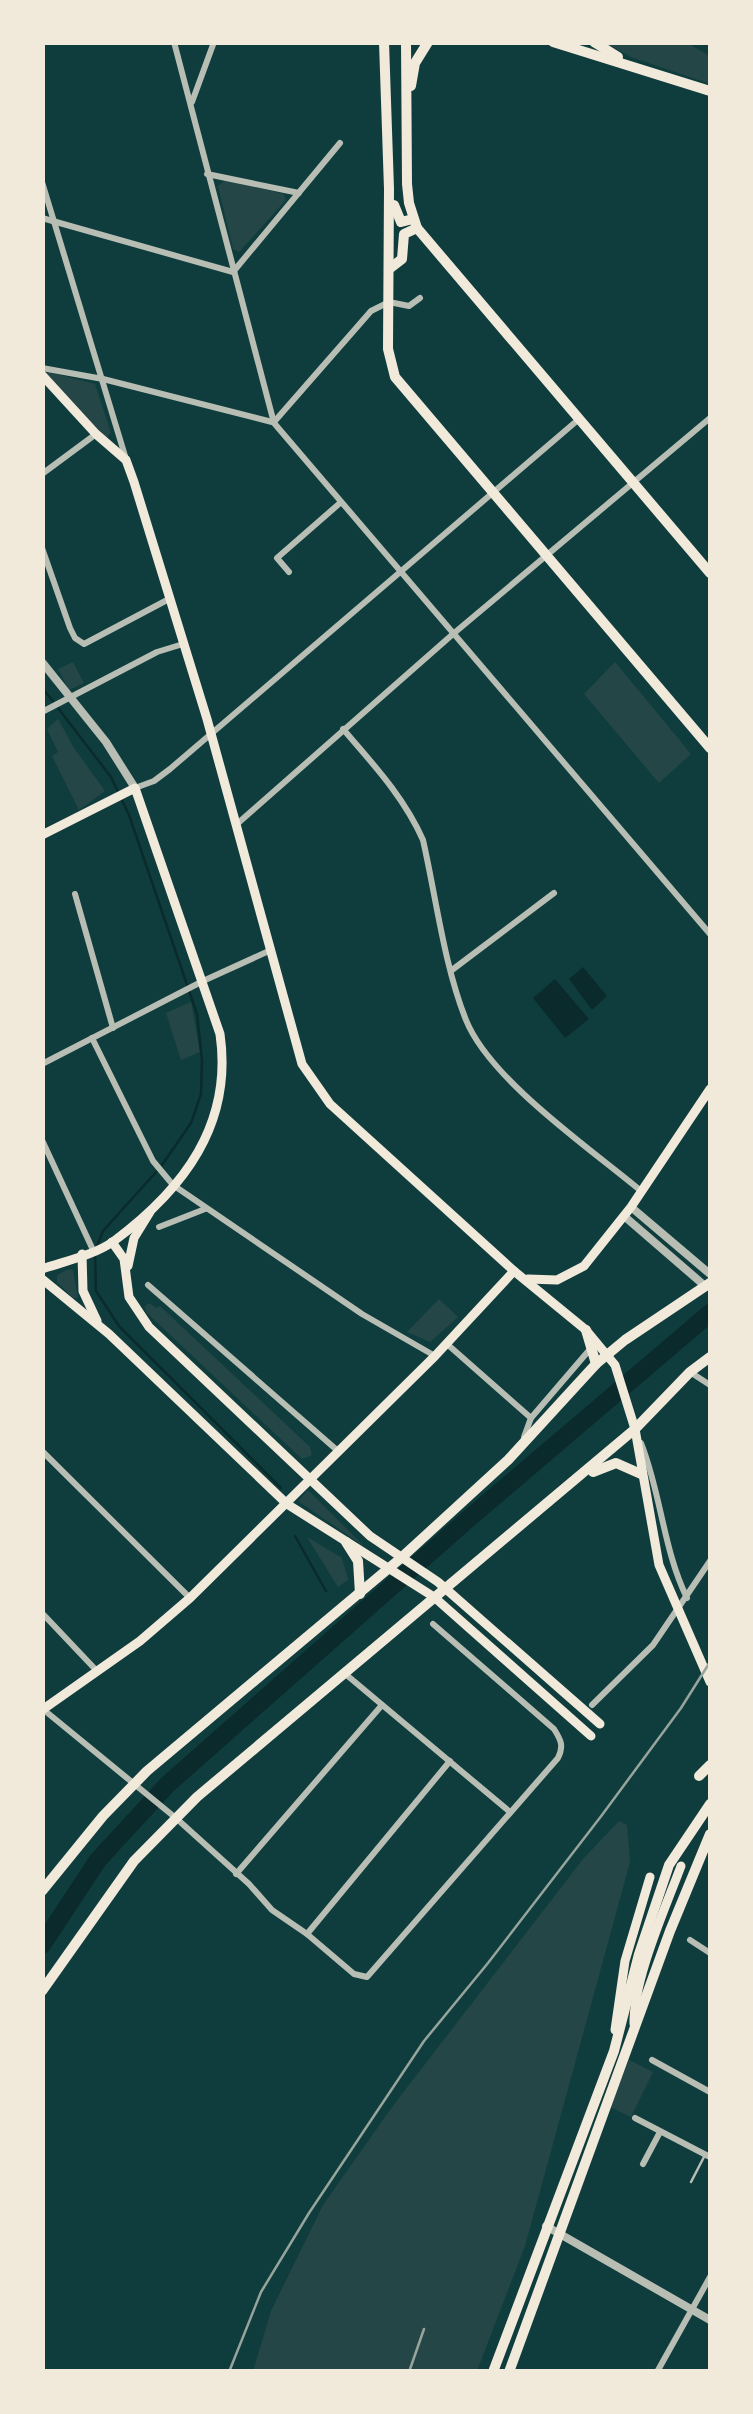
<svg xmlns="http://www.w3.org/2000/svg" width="753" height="2414" font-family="Roboto,sans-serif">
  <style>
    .green { fill: #244646 }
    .water { fill: #0a2a2b }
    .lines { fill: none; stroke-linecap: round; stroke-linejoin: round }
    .stream { stroke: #0a2a2b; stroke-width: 2.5 }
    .river { stroke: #0a2a2b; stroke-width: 18 }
    .service { stroke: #b8beb3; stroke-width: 2.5 }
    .minor { stroke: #b8beb3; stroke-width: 6 }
    .tertiary { stroke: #b8beb3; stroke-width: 8 }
    .secondary { stroke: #f1e9da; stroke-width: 9 }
    .primary { stroke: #f1e9da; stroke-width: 10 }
    .rail { stroke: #97a49c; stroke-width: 2.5 }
  </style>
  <rect width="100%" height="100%" fill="#0f3d3e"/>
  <g class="green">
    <path d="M606 43H687L710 56V84L631 57Z"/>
    <path d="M226 180 284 194 286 200 239 252 233 249 218 186Z"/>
    <path d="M49 372 95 384 111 433 104 440 46 374Z"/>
    <path d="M73 662 84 683 69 690 58 669Z"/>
    <path d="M615 662 691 754 659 783 584 694Z"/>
    <path d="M58 719 74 748 105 791 79 810 52 756 58 752 47 729Z"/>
    <path d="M191 1002 200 1052 181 1060 166 1013Z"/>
    <path d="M69 1269 73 1270 78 1298H73L57 1282V1275Z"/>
    <path d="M439 1299 458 1317 430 1342 407 1332Z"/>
    <path d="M149 1303 157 1308 160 1306 310 1447 312 1455 302 1459 146 1312 145 1306Z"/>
    <path d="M308 1490 365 1547 298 1501Z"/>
    <path d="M307 1537 342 1558 348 1580 338 1587Z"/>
    <path d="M619 1821 627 1825 630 1862 525 2246 477 2371H253L271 2311 323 2205 392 2107 583 1859Z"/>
    <path d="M629 2060 653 2072 631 2117 610 2107Z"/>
  </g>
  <g class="water">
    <path d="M583 967 607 996 592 1010 569 979Z"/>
    <path d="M555 979 589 1019 565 1038 533 998Z"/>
  </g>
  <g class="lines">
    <g class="stream">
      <path d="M42 688 53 701"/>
      <path d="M58 708 111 777 129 815 197 1014 202 1060 201 1094 191 1123 162 1165"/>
      <path d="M97 1246 103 1231 157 1171"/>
      <path d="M95 1254 96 1291 119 1326 281 1488"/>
      <path d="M295 1536 326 1591"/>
    </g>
    <path class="river" d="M42 1945 98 1860 168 1784 467 1520 710 1313"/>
    <path class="service" d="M691 2182 705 2155"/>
    <g class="minor">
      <path d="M174 42 274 423 710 934"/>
      <path d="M192 102 214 42"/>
      <path d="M207 174 299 193"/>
      <path d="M42 182 126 459"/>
      <path d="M42 218 233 272 340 143"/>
      <path d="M42 368 103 379 272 422"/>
      <path d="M274 422 371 311 389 302 409 306 420 298"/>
      <path d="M42 474 96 434"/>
      <path d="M42 548 70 628 75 638 84 644 169 599"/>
      <path d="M289 572 277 558 340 503"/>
      <path d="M42 712 157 652 183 644"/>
      <path d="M343 729C373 764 404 797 423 840 436 897 444 965 466 1020 490 1080 591 1149 641 1191"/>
      <path d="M135 788 154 781 170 769 579 419"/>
      <path d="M237 824 453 634 710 418"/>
      <path d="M75 894 113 1028"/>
      <path d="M452 970 554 893"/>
      <path d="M92 1038 153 1161 173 1185 362 1314 435 1356"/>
      <path d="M42 1064 203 981 271 950"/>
      <path d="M42 1140 93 1250"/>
      <path d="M159 1227 205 1209"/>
      <path d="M148 1285 338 1451"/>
      <path d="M447 1344 531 1418"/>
      <path d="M690 1372 710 1385"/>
      <path d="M524 1437 531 1418 591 1348"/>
      <path d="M641 1443C661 1493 663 1549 687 1598"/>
      <path d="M42 1451 190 1598"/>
      <path d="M42 1613 96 1670"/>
      <path d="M343 1672 510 1812"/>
      <path d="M592 1705 653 1645 710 1561"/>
      <path d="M44 1710 177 1819 249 1884 272 1910 307 1934 354 1974 367 1977 558 1758C564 1746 561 1740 554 1729L433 1624"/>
      <path d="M236 1874 382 1705"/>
      <path d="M307 1934 450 1761"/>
      <path d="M690 1940 710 1953"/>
      <path d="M652 2060 710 2092"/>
      <path d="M635 2118 710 2157"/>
      <path d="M643 2164 660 2132"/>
      <path d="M657 2372 710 2277"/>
    </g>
    <g class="tertiary">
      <path d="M42 662 106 742 135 788"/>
      <path d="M631 1207 710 1274"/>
      <path d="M624 1216 705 1286"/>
      <path d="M546 2226 710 2320"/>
    </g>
    <g class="secondary">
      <path d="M42 375 96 434 126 460 134 482 207 719 302 1064 330 1104 514 1271 586 1330 615 1365 635 1429 659 1565 710 1682"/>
      <path d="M42 835 135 788 220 1034C233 1124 184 1189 114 1241 95 1255 65 1261 42 1269"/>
      <path d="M112 1242 124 1259 129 1297 149 1327 370 1536 438 1582 600 1724"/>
      <path d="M82 1254 83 1291 97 1321"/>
      <path d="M128 1266 134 1238 150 1212"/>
      <path d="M42 1279 109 1334 287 1504 434 1597 591 1736"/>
      <path d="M528 1279 557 1280 584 1266 631 1207 710 1089"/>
      <path d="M42 1710 140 1641 190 1598 435 1356 514 1271"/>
      <path d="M634 2024C633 1980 665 1909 681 1866"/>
      <path d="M615 2030 625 1961 650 1877"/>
    </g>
    <g class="primary">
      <path d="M384 42 389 189 388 349 395 377 710 748"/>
      <path d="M406 42 407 184 409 203 417 228 710 573"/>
      <path d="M553 42 710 91"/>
      <path d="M594 42 618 57"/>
      <path d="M411 86 415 63 428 42"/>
      <path d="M394 205 401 222 413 219"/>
      <path d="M389 269 402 259 404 234 417 228"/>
      <path d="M586 1330 596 1364"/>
      <path d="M593 1472 616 1463 641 1474"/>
      <path d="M346 1542 358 1561 360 1594"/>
      <path d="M699 1776 710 1765"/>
      <path d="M42 1891 103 1816 147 1771 401 1558 508 1460 596 1364 625 1340 710 1283"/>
      <path d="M42 1991 134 1861 197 1797 635 1429 690 1372 710 1357"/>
      <path d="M493 2372 614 2051 639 1954 669 1865 710 1804"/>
      <path d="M509 2372 670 1931 710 1834"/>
    </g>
    <g class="rail">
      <path d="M229 2372 261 2292 309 2213 424 2041 488 1963 602 1815 681 1708 710 1662"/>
      <path d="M409 2372 424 2329"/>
    </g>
  </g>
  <rect width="753" height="2414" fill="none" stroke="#f1e9da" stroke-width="90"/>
</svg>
